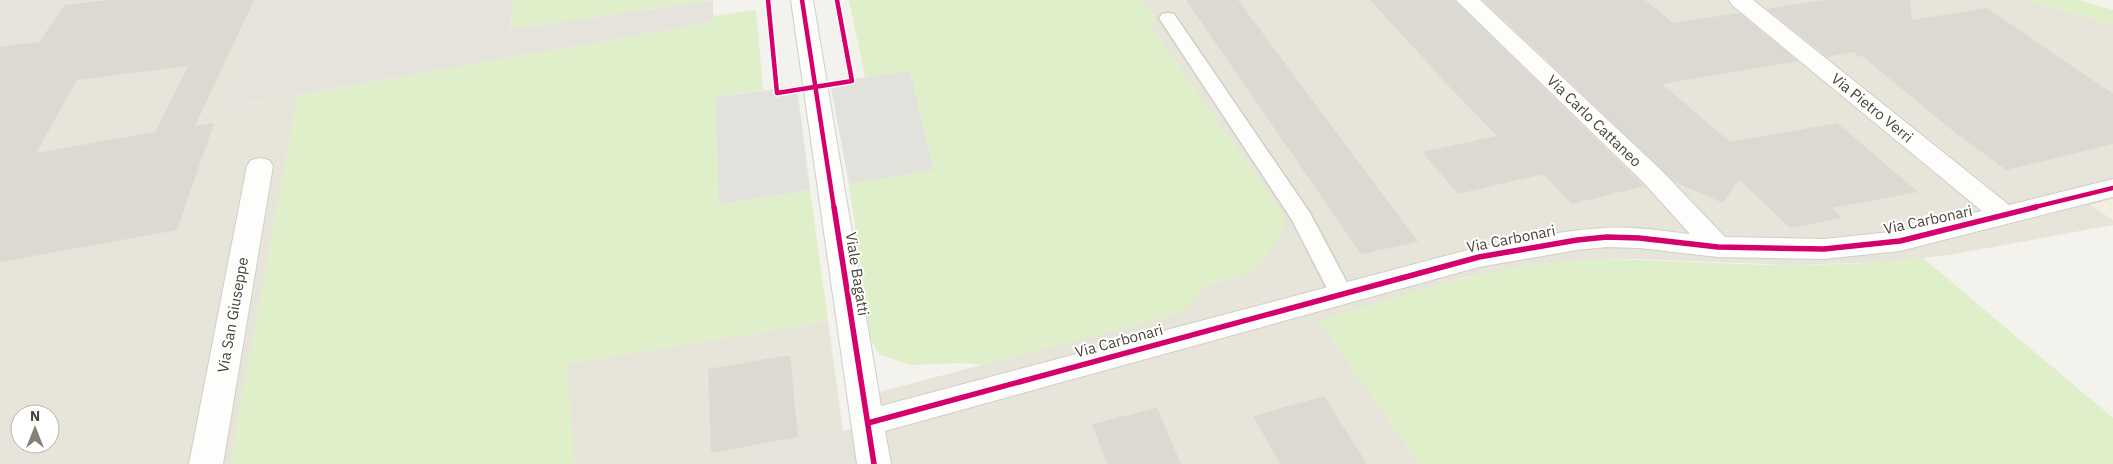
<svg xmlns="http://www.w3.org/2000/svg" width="2113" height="464" font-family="'IBM Plex Sans',sans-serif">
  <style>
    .residential { fill: #e7e4d9; fill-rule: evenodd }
    .commercial { fill: #f6eede }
    .industrial { fill: #e6e3dd }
    .green { fill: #deefca }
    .parking { fill: #e2e1db }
    .building { fill: #dbd9d2; fill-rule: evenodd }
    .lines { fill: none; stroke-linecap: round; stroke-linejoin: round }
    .service-casing { stroke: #cfcec8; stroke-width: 3 }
    .minor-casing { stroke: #cfcec8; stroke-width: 2 }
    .service { fill: #fdfdfc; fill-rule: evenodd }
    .minor { fill: #fdfdfc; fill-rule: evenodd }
    .cycleway-far1-casing { stroke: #fff; stroke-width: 7 }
    .cycleway-casing { stroke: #fff; stroke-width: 9 }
    .cycleway-far1 { stroke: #d6006c; stroke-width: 4.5 }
    .cycleway { stroke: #d6006c; stroke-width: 5.5 }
    .labels { text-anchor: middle; stroke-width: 4; stroke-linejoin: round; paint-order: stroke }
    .street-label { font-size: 15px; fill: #4a4436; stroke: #fff }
  </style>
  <rect width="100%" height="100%" fill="#f3f2ec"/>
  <g class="residential">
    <path d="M101 0H256L229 107 298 95 230 464H0V77L50 6ZM20 414H50V444H20Z"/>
    <path d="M1142 0H2027L2113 25V199L2091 205 2113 220V225L1949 255 1886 262 1791 265 1637 259 1581 260 1525 266 1462 278 1319 321 1420 464H874L864 396 1179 313 1189 307 1206 286 1243 275 1149 24 1157 19Z"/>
    <path d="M828 321 843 431 742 464H574L567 364Z"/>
  </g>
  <path class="commercial" d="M2113 199V220L2091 205Z"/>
  <g class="industrial">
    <path d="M0 0H101L50 6 0 77Z"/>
    <path d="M256 0H514L510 29 713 0V22L228 107Z"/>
    <path d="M868 423 874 464H742L843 431Z"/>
  </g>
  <g class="green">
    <path d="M514 0H711L510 29Z"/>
    <path d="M849 0H1142L1158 19 1149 24 1282 211 1285 225 1278 240 1256 268 1243 275 1206 286 1189 308 1179 313 983 365 961 363 909 365 879 354 871 340 849 184 934 170 910 72 865 77Z"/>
    <path d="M2027 0H2080L2113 10V25Z"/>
    <path d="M756 10 763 90 715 97 719 204 810 190 828 321 568 364 574 464H230L298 95 712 22 713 16Z"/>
    <path d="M1923 258 2113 418V464H1420L1319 321C1405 295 1492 264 1583 260 1653 258 1722 265 1791 265 1835 265 1879 263 1923 258Z"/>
  </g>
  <g class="parking">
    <path d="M910 71 934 170 849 184 830 82Z"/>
    <path d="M797 86 810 190 719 204 715 97Z"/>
  </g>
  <g class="building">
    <path d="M109 0H254L195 126 214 123 177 230 0 262V47L39 42 65 5ZM188 66 155 132 36 153 77 80Z"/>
    <path d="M1186 0H1238L1418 242 1361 254Z"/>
    <path d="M1370 0H1454L1644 186 1572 204 1543 174 1458 194 1422 152 1497 136 1437 74H1438Z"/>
    <path d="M1483 0H1645L1673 23 1739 13 1798 61 1662 84 1730 142 1837 123 1918 192 1832 208 1842 218 1790 228 1739 179 1723 203 1675 182Z"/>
    <path d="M1824 0H1910L1912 20 1987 8 2113 94V144L2006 170 1953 131 1862 56 1859 57 1854 52 1827 57 1767 9Z"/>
    <path d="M790 355 798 437 711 453 708 369Z"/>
    <path d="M1324 396 1367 464H1280L1253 416Z"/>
    <path d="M1157 408 1181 464H1107L1092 424Z"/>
  </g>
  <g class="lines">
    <g class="service-casing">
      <path id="service" d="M1168 13 1174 14 1310 213 1353 294 1349 300 1341 303 1333 300 1292 220 1159 18 1162 14Z"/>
    </g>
    <g class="minor-casing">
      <g id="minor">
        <path d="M791 0H813L881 406 1479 247C1521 240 1563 230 1605 228 1633 226 1662 231 1690 234L1644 183 1456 0H1480L1662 171 1725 237 1824 239 1900 231 1982 211 1732 5 1729 0H1753L2009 205 2113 179V197L1900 251 1824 259 1718 257 1639 248 1607 247 1577 250 1479 267 885 431 891 464H857Z"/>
        <path d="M260 158 269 160 273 166 223 464H189L247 166 251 160Z"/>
      </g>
    </g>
    <use href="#service" class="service"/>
    <use href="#minor" class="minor"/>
    <g class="cycleway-far1-casing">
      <g id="cycleway-far1">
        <path d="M768 0 777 93 852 81 837 0"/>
        <path d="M802 0 834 208"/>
        <path d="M2031 208 2113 188"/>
      </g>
    </g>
    <g class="cycleway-casing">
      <g id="cycleway">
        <path d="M834 207 874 464"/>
        <path d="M868 423 1479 257 1577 240 1607 237 1639 238 1718 247 1824 249 1900 241 2036 207"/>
      </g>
    </g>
    <use href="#cycleway-far1" class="cycleway-far1"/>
    <use href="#cycleway" class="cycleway"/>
  </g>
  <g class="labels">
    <g class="street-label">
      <text transform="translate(1872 108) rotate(39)" y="5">Via Pietro Verri</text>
      <text transform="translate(1594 121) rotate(44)" y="5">Via Carlo Cattaneo</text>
      <text transform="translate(1928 220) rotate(-12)" y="5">Via Carbonari</text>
      <text transform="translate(1511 239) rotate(-11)" y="5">Via Carbonari</text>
      <text transform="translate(857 274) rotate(81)" y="5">Viale Bagatti</text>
      <text transform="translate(233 315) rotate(-80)" y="5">Via San Giuseppe</text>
      <text transform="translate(1119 341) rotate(-15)" y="5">Via Carbonari</text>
    </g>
  </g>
  <g transform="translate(35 429)"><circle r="24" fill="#ffffff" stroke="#b7b4af"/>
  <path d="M0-4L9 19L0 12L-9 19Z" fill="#858176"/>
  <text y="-8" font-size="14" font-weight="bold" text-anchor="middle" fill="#4a4436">N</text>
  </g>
</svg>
